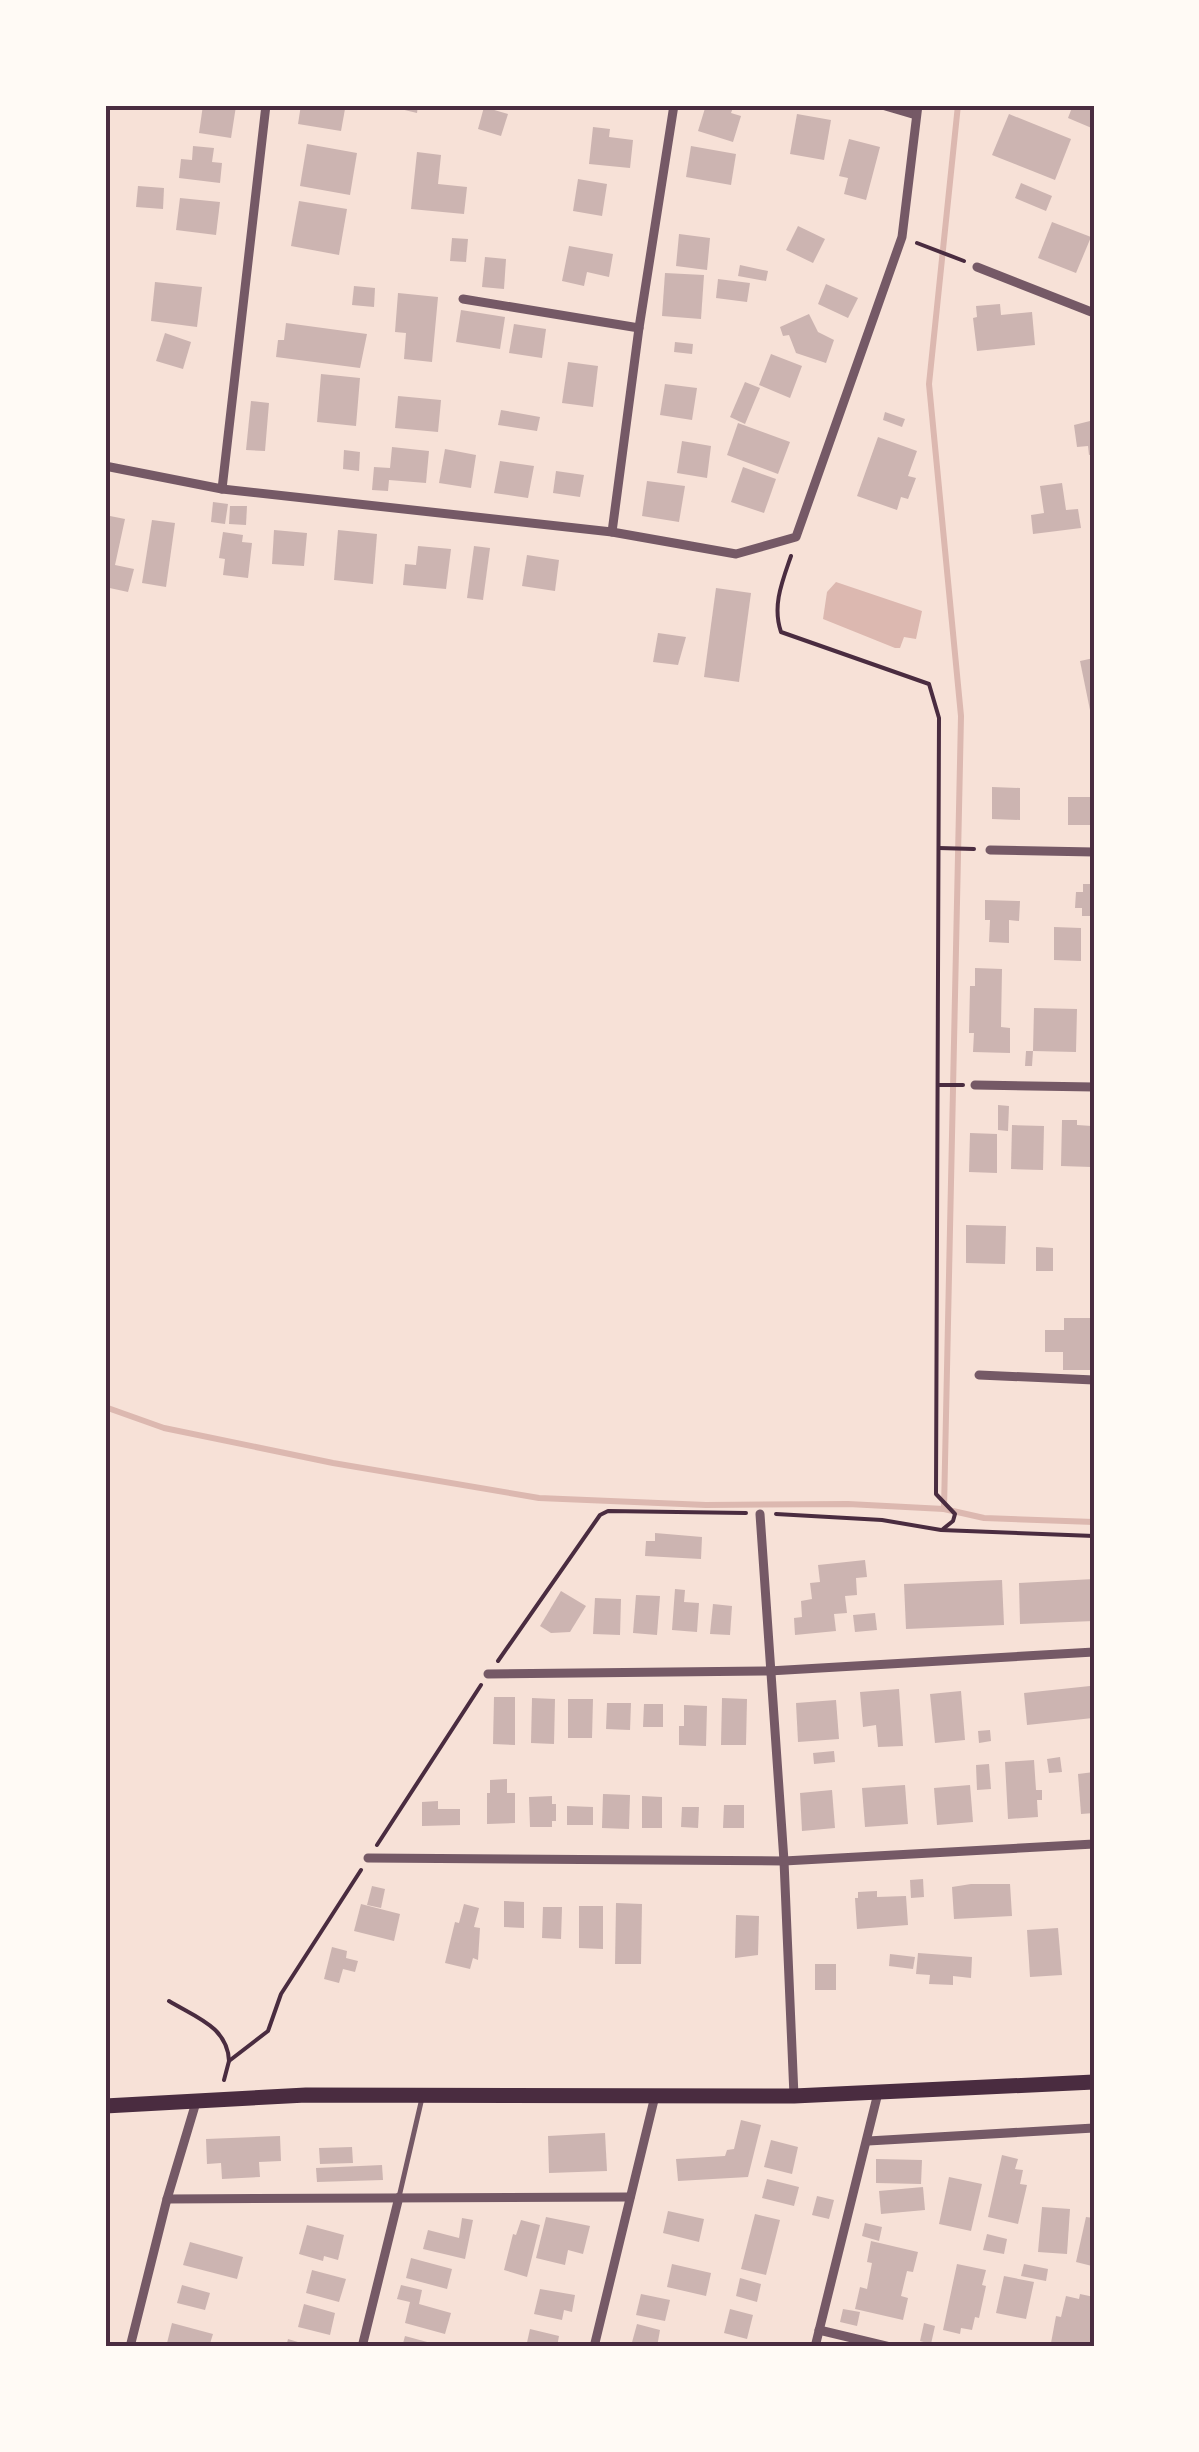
<svg xmlns="http://www.w3.org/2000/svg" width="1199" height="2452" font-family="Barlow,sans-serif">
  <style>
    .water { fill: #dcb8b0 }
    .lines { fill: none; stroke-linecap: round; stroke-linejoin: round }
    .stream { stroke: #dcb8b0; stroke-width: 6 }
    .building { fill: #ccb4b1 }
    .path { stroke: #4a2c40; stroke-width: 4 }
    .service { stroke: #755966; stroke-width: 5 }
    .minor { stroke: #755966; stroke-width: 9 }
    .primary { stroke: #4a2c40; stroke-width: 15 }
    .neatline { fill: none; stroke: #4a2c40; stroke-width: 4 }
  </style>
  <rect width="100%" height="100%" fill="#f7e1d7"/>
  <path class="water" d="M836 582 922 611 916 639 904 637 900 648H895L823 619 827 592Z"/>
  <g class="lines">
    <g class="stream">
      <path d="M105 1407 164 1428 333 1463 539 1498 706 1505 848 1504 944 1509 984 1518 1094 1522"/>
      <path d="M944 1509 961 716 929 384 958 105"/>
    </g>
  </g>
  <g class="building">
    <path d="M203 105 236 106 231 138 199 133Z"/>
    <path d="M301 105 345 109 341 131 298 124Z"/>
    <path d="M384 105H418L417 113Z"/>
    <path d="M706 105H734L731 113 741 116 733 142 698 131Z"/>
    <path d="M1073 105H1094V129L1068 118Z"/>
    <path d="M484 107 508 114 501 136 478 129Z"/>
    <path d="M797 114 831 120 824 160 790 154Z"/>
    <path d="M1009 114 1071 139 1055 180 992 155Z"/>
    <path d="M593 127 610 129 609 137 633 140 630 168 589 164Z"/>
    <path d="M849 139 880 147 866 200 844 194 848 178 839 176Z"/>
    <path d="M307 144 357 153 350 195 300 186Z"/>
    <path d="M193 146 214 148 212 162 222 163 220 183 179 178 181 159 192 160Z"/>
    <path d="M691 146 736 154 731 185 686 177Z"/>
    <path d="M417 152 441 155 438 184 467 187 464 214 411 209Z"/>
    <path d="M578 179 607 184 602 216 573 211Z"/>
    <path d="M1021 183 1052 196 1046 211 1015 198Z"/>
    <path d="M138 186 164 188 163 209 136 207Z"/>
    <path d="M180 198 220 202 216 235 176 230Z"/>
    <path d="M299 201 347 209 339 255 291 246Z"/>
    <path d="M1052 222 1091 237 1076 273 1038 258Z"/>
    <path d="M798 226 825 239 813 263 786 250Z"/>
    <path d="M679 234 710 238 707 270 676 266Z"/>
    <path d="M452 238 468 239 466 262 450 261Z"/>
    <path d="M569 246 613 254 609 277 587 272 584 286 562 281Z"/>
    <path d="M485 257 506 259 504 289 482 287Z"/>
    <path d="M740 265 768 271 766 281 738 276Z"/>
    <path d="M665 273 704 275 701 319 662 316Z"/>
    <path d="M718 279 750 283 747 302 716 298Z"/>
    <path d="M155 282 202 287 197 327 151 321Z"/>
    <path d="M826 284 858 298 848 318 818 304Z"/>
    <path d="M354 286 375 288 374 307 352 305Z"/>
    <path d="M398 293 438 297 432 362 404 359 406 333 395 332Z"/>
    <path d="M1000 304 1001 315 1032 312 1035 345 977 351 973 318 977 317 976 306Z"/>
    <path d="M461 310 505 317 500 349 456 342Z"/>
    <path d="M809 314 818 332 834 340 826 363 796 353 789 335 783 336 780 327Z"/>
    <path d="M286 323 367 334 360 368 276 357 278 340H284Z"/>
    <path d="M514 324 546 329 542 358 509 353Z"/>
    <path d="M165 333 191 342 183 369 156 361Z"/>
    <path d="M675 342 693 344 692 354 674 352Z"/>
    <path d="M771 354 802 366 790 398 759 385Z"/>
    <path d="M568 362 598 366 593 407 562 403Z"/>
    <path d="M321 374 360 378 356 426 317 422Z"/>
    <path d="M745 382 760 388 745 424 730 417Z"/>
    <path d="M665 384 697 388 692 420 660 415Z"/>
    <path d="M398 396 441 400 438 432 395 428Z"/>
    <path d="M251 401 269 403 265 451 246 450Z"/>
    <path d="M501 410 540 417 537 431 498 425Z"/>
    <path d="M885 412 905 419 902 427 883 420Z"/>
    <path d="M1094 420V454L1089 455 1088 446 1077 447 1074 425Z"/>
    <path d="M738 423 790 442 778 474 727 455Z"/>
    <path d="M878 437 917 451 908 476 916 478 908 499 901 497 897 510 857 496Z"/>
    <path d="M682 441 711 446 707 478 677 473Z"/>
    <path d="M392 447 429 451 426 483 389 480 388 491 372 490 374 467 390 468Z"/>
    <path d="M445 449 476 455 471 488 439 483Z"/>
    <path d="M344 450 360 452 359 471 343 469Z"/>
    <path d="M500 461 534 466 528 498 494 493Z"/>
    <path d="M743 467 776 479 764 513 731 502Z"/>
    <path d="M556 471 584 475 580 497 553 493Z"/>
    <path d="M647 481 685 486 679 522 642 516Z"/>
    <path d="M1062 483 1066 510 1078 509 1081 528 1033 534 1031 515 1044 513 1040 486Z"/>
    <path d="M213 502 228 504 225 524 211 522Z"/>
    <path d="M230 506H247L246 525 229 524Z"/>
    <path d="M105 515 125 519 115 565 134 569 128 592 105 587 109 563 105 562Z"/>
    <path d="M152 520 175 523 166 587 142 583Z"/>
    <path d="M274 530 307 533 304 566 272 564Z"/>
    <path d="M338 530 377 534 373 584 334 580Z"/>
    <path d="M223 532 243 535 242 542 252 543 248 578 223 575 225 559 219 558Z"/>
    <path d="M418 546 451 549 446 589 403 585 405 564 416 565Z"/>
    <path d="M474 546 490 548 483 600 467 598Z"/>
    <path d="M527 555 559 560 555 591 522 586Z"/>
    <path d="M716 588 751 593 739 682 704 677Z"/>
    <path d="M658 633 686 637 678 665 653 662Z"/>
    <path d="M1094 658V710H1090L1080 661Z"/>
    <path d="M992 787 1020 788V820L992 819Z"/>
    <rect x="1068" y="797" width="26" height="28"/>
    <path d="M1083 884H1094V916H1082V908H1075L1076 892H1083Z"/>
    <path d="M985 900 1020 901 1019 921 1009 920V943L989 942 990 920H985Z"/>
    <path d="M1054 927 1081 928V961L1054 960Z"/>
    <path d="M975 968 1002 969 1001 1027 1010 1028V1053L973 1052 974 1033H969L970 986H975Z"/>
    <path d="M1034 1008 1077 1009 1076 1052 1033 1051 1032 1066H1025L1026 1051H1033Z"/>
    <path d="M998 1105 1009 1106 1008 1131 998 1130Z"/>
    <path d="M1062 1120H1077V1125L1092 1126 1091 1167 1061 1166Z"/>
    <path d="M1012 1125 1044 1126 1043 1170 1011 1169Z"/>
    <path d="M970 1133 997 1134V1173L969 1172Z"/>
    <path d="M966 1225 1006 1226 1005 1264 966 1263Z"/>
    <path d="M1036 1247 1053 1248V1271H1036Z"/>
    <path d="M1064 1318H1092L1090 1370H1063V1352H1045V1330H1064Z"/>
    <path d="M655 1533 702 1537 701 1559 645 1556 646 1541H655Z"/>
    <path d="M865 1560 867 1577 856 1578 857 1595 845 1596 847 1613 834 1614 836 1631 795 1635 794 1618 802 1617 801 1601 812 1599 810 1583 820 1582 818 1565Z"/>
    <path d="M1094 1579V1621L1020 1624 1019 1583Z"/>
    <path d="M1002 1580 1004 1625 906 1629 904 1584Z"/>
    <path d="M675 1589 685 1590 684 1602 699 1603 697 1632 672 1630Z"/>
    <path d="M561 1591 586 1606 570 1632 551 1633 540 1626Z"/>
    <path d="M636 1595 660 1596 657 1635 633 1633Z"/>
    <path d="M595 1598 621 1599 620 1635 593 1634Z"/>
    <path d="M713 1604 732 1606 730 1635 710 1634Z"/>
    <path d="M875 1613 877 1630 855 1632 853 1615Z"/>
    <path d="M1090 1686 1093 1718 1027 1725 1024 1693Z"/>
    <path d="M899 1689 903 1746 878 1747 876 1725 863 1727 860 1692Z"/>
    <path d="M961 1691 965 1740 935 1743 930 1694Z"/>
    <path d="M494 1697H515V1745L493 1744Z"/>
    <path d="M532 1698 555 1699 554 1744 531 1743Z"/>
    <path d="M722 1698 747 1699 746 1745H721Z"/>
    <path d="M568 1699H593L592 1738H568Z"/>
    <path d="M836 1700 839 1739 798 1742 796 1703Z"/>
    <path d="M607 1703H631L630 1730 606 1729Z"/>
    <path d="M644 1704H663V1727H643Z"/>
    <path d="M684 1705 707 1706 706 1746 679 1745V1726H684Z"/>
    <path d="M990 1730 991 1741 979 1743 978 1731Z"/>
    <path d="M834 1751 835 1762 814 1764 813 1753Z"/>
    <path d="M1060 1757 1062 1772 1049 1773 1047 1759Z"/>
    <path d="M1034 1760 1036 1790H1042V1800H1037L1038 1817 1008 1819 1005 1762Z"/>
    <path d="M989 1764 991 1789 977 1790 976 1765Z"/>
    <path d="M1094 1772V1813L1081 1814 1078 1774Z"/>
    <path d="M507 1779V1793H515V1823L487 1824V1793H490V1780Z"/>
    <path d="M905 1785 908 1824 865 1827 862 1788Z"/>
    <path d="M970 1785 973 1822 937 1825 934 1788Z"/>
    <path d="M832 1790 835 1828 802 1831 800 1793Z"/>
    <path d="M603 1794 630 1795 629 1829 602 1828Z"/>
    <path d="M552 1796V1804H556V1821H552V1827H530L529 1797Z"/>
    <path d="M642 1796 662 1797V1828H642Z"/>
    <path d="M438 1801V1809H460V1825L422 1826V1802Z"/>
    <path d="M724 1805H744V1828H723Z"/>
    <path d="M567 1806 593 1807V1825H567Z"/>
    <path d="M682 1807H699L698 1828 681 1827Z"/>
    <path d="M923 1879 924 1897 911 1898 910 1880Z"/>
    <path d="M971 1884H1010L1012 1916 954 1919 952 1887Z"/>
    <path d="M372 1886 385 1889 381 1908 367 1905Z"/>
    <path d="M877 1891V1897L906 1896 908 1925 857 1929 855 1898H858V1892Z"/>
    <path d="M504 1901 524 1902V1928L504 1927Z"/>
    <path d="M616 1903 642 1904 641 1964H615Z"/>
    <path d="M361 1904 400 1914 394 1941 354 1931Z"/>
    <path d="M464 1904 479 1908 474 1927 480 1928 478 1960 473 1958 470 1969 445 1963 455 1922 459 1923Z"/>
    <path d="M579 1906H603V1949L579 1948Z"/>
    <path d="M543 1907H562L561 1939 542 1938Z"/>
    <path d="M736 1915 759 1916 758 1955 735 1958Z"/>
    <path d="M1058 1928 1062 1975 1030 1977 1027 1930Z"/>
    <path d="M332 1947 347 1951 346 1958 358 1961 355 1972 343 1969 339 1983 324 1979Z"/>
    <path d="M918 1953 972 1957 971 1978 953 1976V1985L929 1984 930 1975 916 1974Z"/>
    <path d="M890 1954 915 1957 913 1969 889 1966Z"/>
    <rect x="815" y="1964" width="21" height="26"/>
    <path d="M741 2120 761 2125 748 2177 678 2181 676 2159 725 2156 727 2150 734 2149Z"/>
    <path d="M605 2133 607 2171 549 2173 548 2136Z"/>
    <path d="M280 2136 281 2161 259 2162 260 2177 222 2179 221 2163 207 2164 206 2139Z"/>
    <path d="M771 2140 798 2147 792 2174 764 2167Z"/>
    <path d="M352 2147 353 2163 320 2164 319 2148Z"/>
    <path d="M1002 2155 1018 2159 1015 2169 1023 2170 1020 2184 1027 2185 1018 2224 988 2217Z"/>
    <path d="M876 2159 922 2160 921 2184 876 2183Z"/>
    <path d="M382 2165 383 2180 317 2182 316 2168Z"/>
    <path d="M949 2177 982 2184 971 2231 939 2224Z"/>
    <path d="M767 2179 799 2187 794 2206 762 2198Z"/>
    <path d="M923 2187 925 2210 881 2214 879 2191Z"/>
    <path d="M817 2196 834 2200 829 2219 812 2215Z"/>
    <path d="M1042 2207 1070 2209 1067 2254 1038 2252Z"/>
    <path d="M668 2211 704 2219 699 2242 663 2233Z"/>
    <path d="M755 2214 780 2220 766 2275 741 2269Z"/>
    <path d="M546 2217 590 2226 583 2254 568 2250 565 2265 536 2258Z"/>
    <path d="M1086 2217 1094 2218 1092 2266 1076 2262Z"/>
    <path d="M462 2218 473 2220 465 2259 423 2249 428 2230 459 2238Z"/>
    <path d="M521 2220 540 2225 527 2277 504 2270 513 2234 516 2235Z"/>
    <path d="M865 2223 882 2227 879 2241 862 2236Z"/>
    <path d="M307 2225 344 2235 338 2260 324 2256 323 2261 299 2254Z"/>
    <path d="M987 2234 1007 2239 1004 2254 983 2250Z"/>
    <path d="M871 2241 918 2252 913 2272 907 2271 901 2296 908 2298 903 2320 855 2309 860 2287 867 2289 872 2263 867 2262Z"/>
    <path d="M190 2242 243 2257 237 2279 183 2265Z"/>
    <path d="M411 2258 452 2269 447 2289 406 2278Z"/>
    <path d="M672 2264 711 2273 706 2296 667 2287Z"/>
    <path d="M957 2264 986 2270 982 2285 986 2286 979 2318 975 2317 972 2330 961 2328 960 2334 943 2330Z"/>
    <path d="M1024 2264 1048 2269 1046 2281 1021 2276Z"/>
    <path d="M312 2270 346 2279 339 2302 306 2293Z"/>
    <path d="M1004 2276 1034 2282 1026 2319 996 2313Z"/>
    <path d="M740 2278 761 2284 757 2302 736 2296Z"/>
    <path d="M182 2285 210 2293 205 2310 177 2303Z"/>
    <path d="M401 2285 422 2290 419 2304 451 2313 445 2334 405 2323 410 2302 397 2299Z"/>
    <path d="M540 2289 575 2295 572 2312 564 2310 562 2320 534 2314Z"/>
    <path d="M641 2294 670 2300 665 2321 636 2315Z"/>
    <path d="M1080 2294 1094 2297V2347L1051 2343 1056 2316 1061 2317 1066 2296 1079 2299Z"/>
    <path d="M304 2304 335 2313 330 2335 298 2327Z"/>
    <path d="M730 2309 753 2315 747 2339 724 2333Z"/>
    <path d="M843 2309 860 2312 857 2326 840 2322Z"/>
    <path d="M172 2323 213 2334 209 2347H183L167 2343Z"/>
    <path d="M924 2323 935 2326 931 2344 920 2341Z"/>
    <path d="M637 2324 660 2330 657 2347 631 2346Z"/>
    <path d="M530 2329 559 2336 557 2347H526Z"/>
    <path d="M405 2336 442 2346 441 2347H402Z"/>
    <path d="M288 2339 311 2346V2347H286Z"/>
  </g>
  <g class="lines">
    <g class="path">
      <path d="M917 243 964 261"/>
      <path d="M791 556C782 582 772 606 781 632L929 684 939 718 936 1494 955 1514 953 1521 943 1529"/>
      <path d="M939 848 974 849"/>
      <path d="M938 1085H963"/>
      <path d="M776 1514 882 1520 941 1530 1094 1536"/>
      <path d="M498 1661 600 1515 608 1511 746 1513"/>
      <path d="M377 1845 481 1685"/>
      <path d="M169 2001C195 2017 228 2027 229 2061"/>
      <path d="M224 2080 229 2061 268 2031 281 1994 361 1870"/>
    </g>
    <path class="service" d="M399 2197 422 2098"/>
    <g class="minor">
      <path d="M882 105 916 115"/>
      <path d="M977 267 1094 313"/>
      <path d="M463 299 639 328"/>
      <path d="M105 466 222 489 612 532 736 554 796 537 902 237 918 105"/>
      <path d="M222 489 266 105"/>
      <path d="M612 532 639 328 674 105"/>
      <path d="M990 850 1094 852"/>
      <path d="M975 1085 1094 1087"/>
      <path d="M979 1375 1094 1380"/>
      <path d="M760 1514 784 1861 794 2096"/>
      <path d="M488 1674 769 1671 1094 1652"/>
      <path d="M368 1858 784 1861 1094 1844"/>
      <path d="M868 2141 1094 2128"/>
      <path d="M167 2199 630 2197"/>
      <path d="M819 2330 890 2347"/>
      <path d="M130 2347 167 2199 197 2099"/>
      <path d="M362 2347 399 2197"/>
      <path d="M594 2347 655 2096"/>
      <path d="M815 2347 878 2093"/>
    </g>
    <path class="primary" d="M105 2106 306 2095 794 2096 1094 2082"/>
  </g>
  <rect width="1199" height="2452" fill="none" stroke="#fffaf5" stroke-width="215"/>
  <rect x="108" y="108" width="984" height="2236" class="neatline"/>
</svg>
